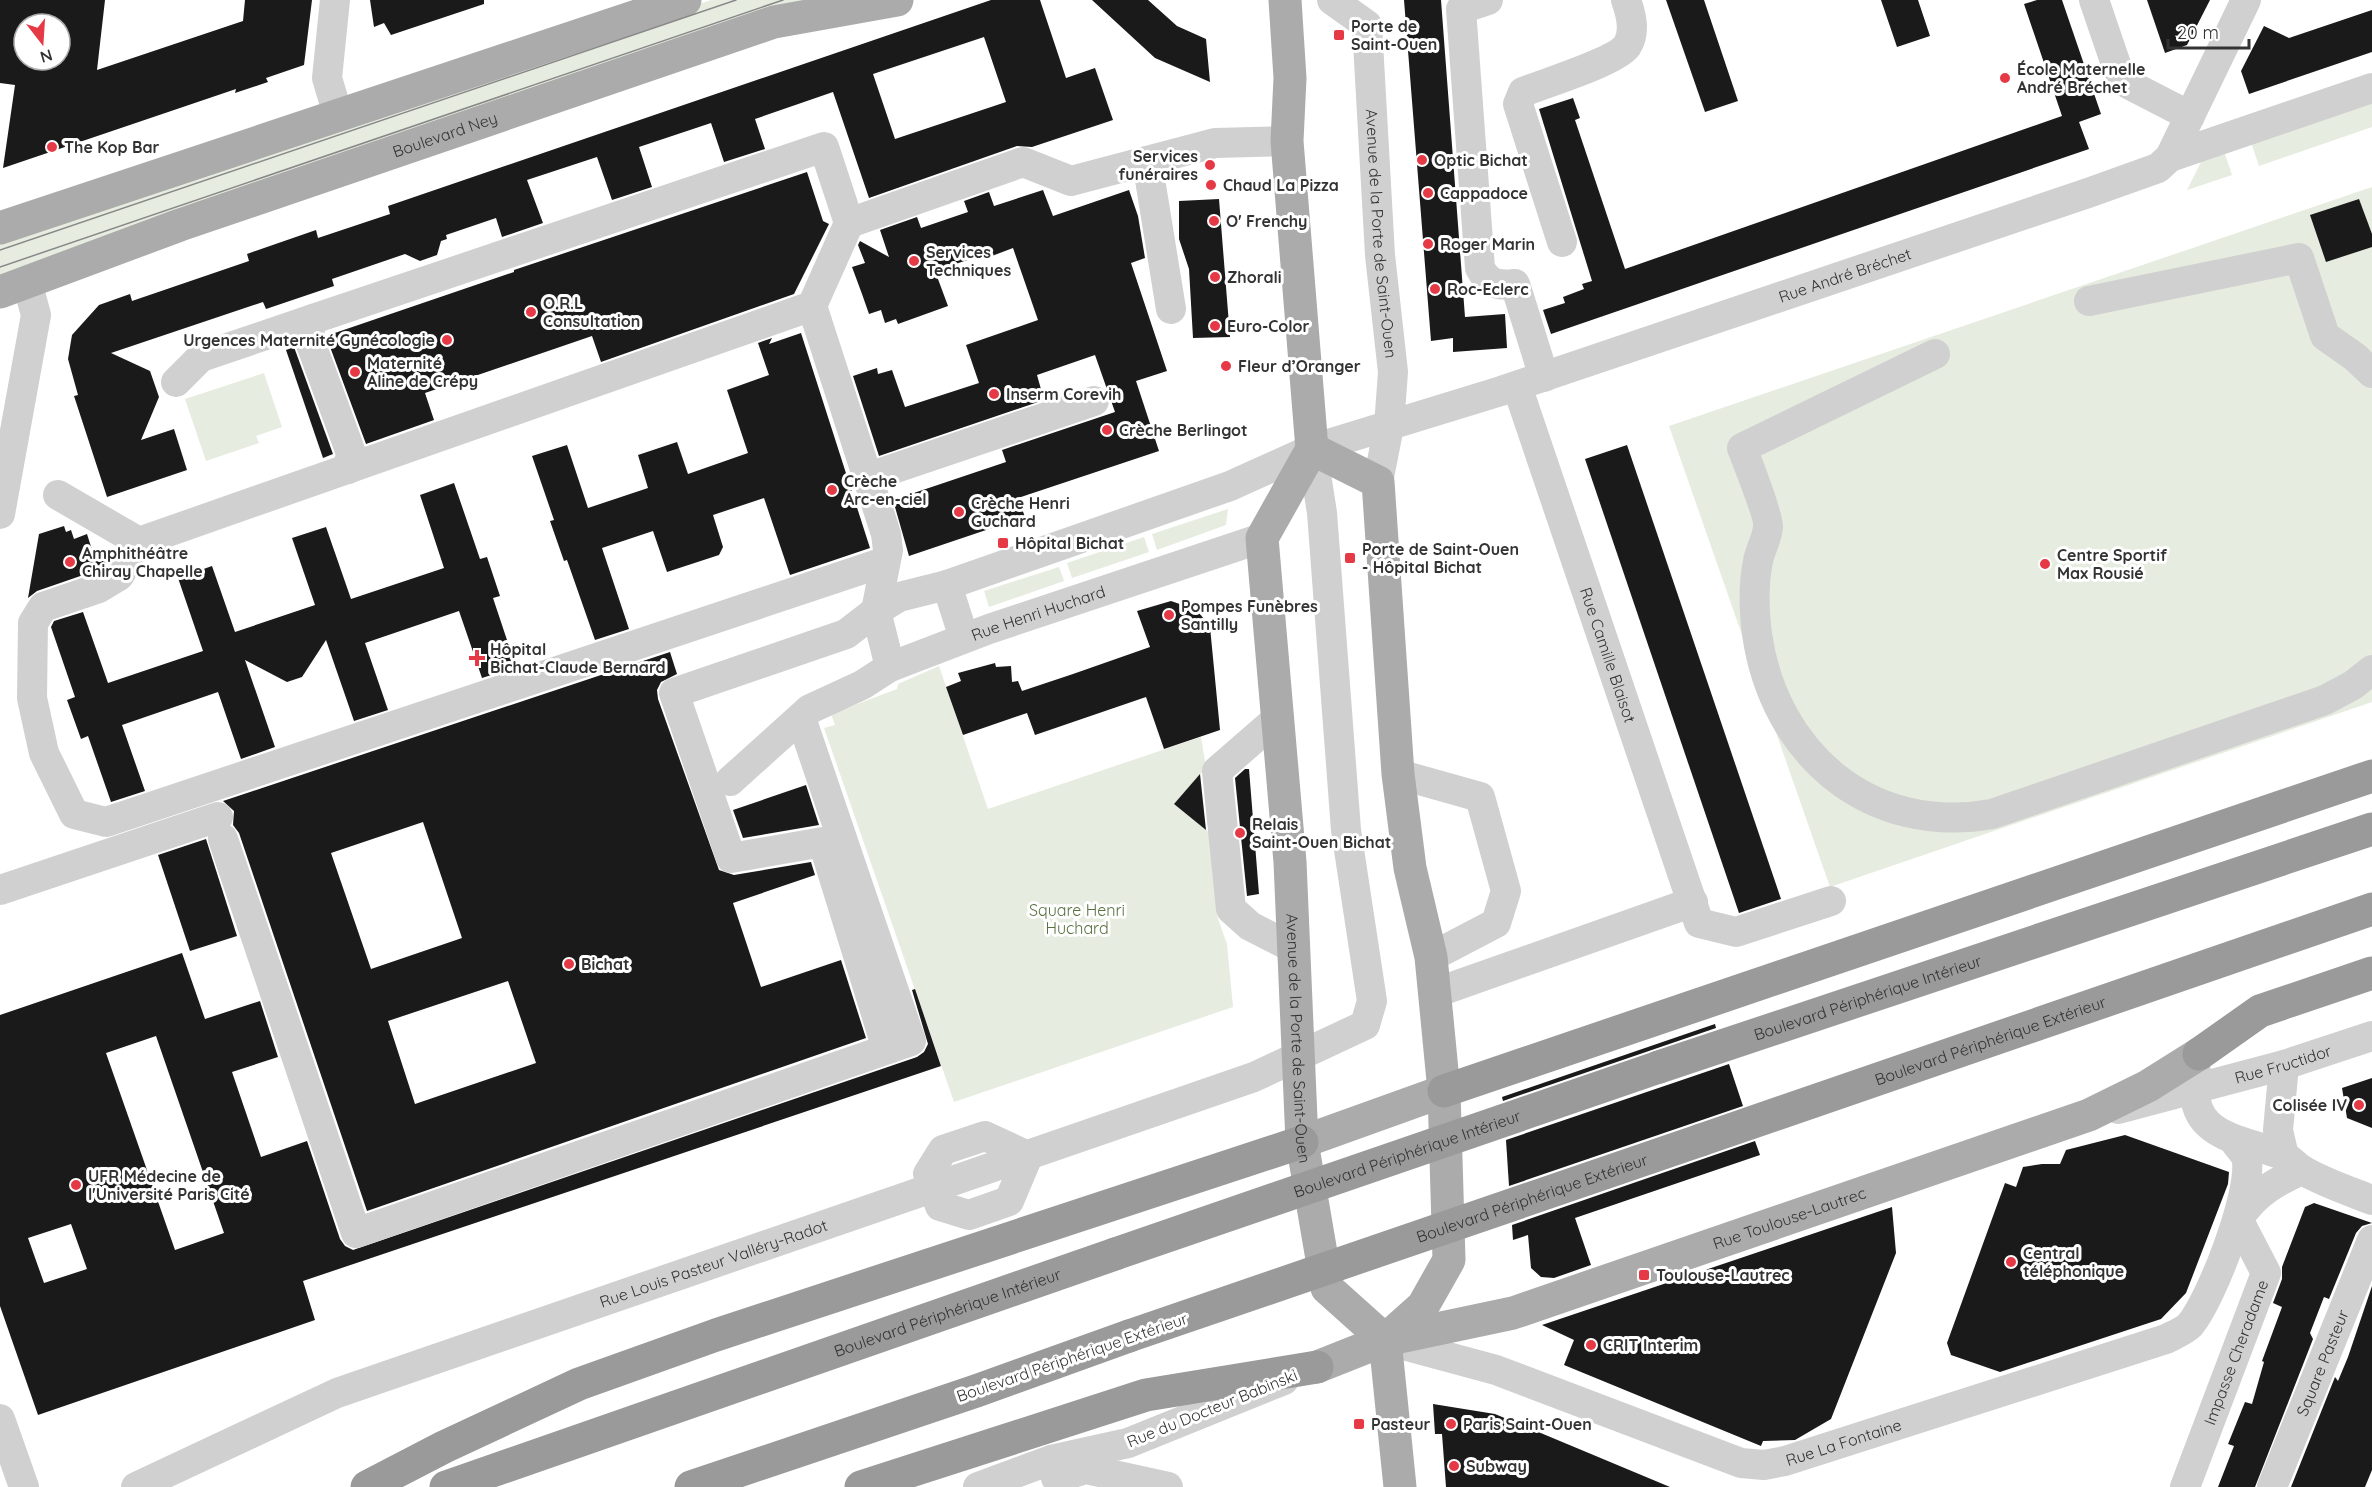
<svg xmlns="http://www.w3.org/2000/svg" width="2372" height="1487" font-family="Quicksand,sans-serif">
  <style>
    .green { fill: #e6ecdf }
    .building { fill: #1a1a1a; fill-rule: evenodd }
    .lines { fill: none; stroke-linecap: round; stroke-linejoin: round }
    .minor { stroke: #d0d0d0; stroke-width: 30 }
    .major { stroke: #ababab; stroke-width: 33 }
    .highway { stroke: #9a9a9a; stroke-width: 33 }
    .tram { stroke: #888; stroke-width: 1.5 }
    .highway-bridge { stroke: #9a9a9a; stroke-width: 33 }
    .poi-dot { fill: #e63946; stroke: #fff; stroke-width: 2 }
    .labels { text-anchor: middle; stroke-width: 6; stroke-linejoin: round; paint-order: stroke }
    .poi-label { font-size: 16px; font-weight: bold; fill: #333; stroke: #fff; text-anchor: start }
    .street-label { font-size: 16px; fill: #333; stroke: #fff }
    .park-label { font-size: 16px; fill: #56703f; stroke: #fff }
  </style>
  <rect width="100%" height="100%" fill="#fff"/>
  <g class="green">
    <path d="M711 0H820L0 276V242Z"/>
    <path d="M2372 97V127L2259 166 2250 139Z"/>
    <path d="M2223 148 2232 175 2187 190 2205 154Z"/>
    <path d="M2372 187V702L1830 887 1669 426Z"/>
    <path d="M264 373 282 427 256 436 259 443 206 461 185 399Z"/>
    <path d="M1228 509 1226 525 1157 550 1152 534Z"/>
    <path d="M1144 537 1149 552 1072 578 1067 563Z"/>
    <path d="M1059 567 1064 581 989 607 984 591Z"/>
    <path d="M939 666 988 809 1201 737 1206 768 1174 804 1211 834 1217 916 1227 944 1233 1007 954 1102 824 728 835 725 831 714 897 689 898 684Z"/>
  </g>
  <g class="building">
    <path d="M0 0H105L97 70 243 21 245 0H312L304 65 266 78 268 82 235 93 236 89 3 168 15 85 0 83ZM24 24H60V60H24Z"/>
    <path d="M370 0H484V4L391 35 384 23 374 27Z"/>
    <path d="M991 0H1040L1066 78 1095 68 1113 120 1032 147 1017 146 869 198 833 92 755 119 765 149 724 162 711 123 639 147 652 187 612 200 597 157 527 180 543 223 502 237 496 218 446 235 447 239 441 241 437 255 420 261 405 254 332 279 334 286 266 309 263 302 111 353 150 371 159 397 141 440 174 429 187 470 107 497 74 396 78 395 68 359 72 335 99 305 130 294 132 301 249 261 247 254 316 230 318 238 390 214 388 206ZM984 37 1006 102 895 139 873 74Z"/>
    <path d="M1092 0H1148L1177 26 1206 39 1210 82 1155 58Z"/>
    <path d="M1404 0H1441L1465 317 1505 314 1507 348 1453 352V338L1431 341Z"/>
    <path d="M1666 0H1704L1738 101 1705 112Z"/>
    <path d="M1881 0H1918L1930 36 1897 47Z"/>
    <path d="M2037 0H2062L2101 114 2079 122 2089 149 1551 334 1543 310 1565 303 1563 297 1584 289 1582 284 1592 281 1539 109 1573 98 1580 118 1575 120 1625 269 2062 116 2024 4Z"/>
    <path d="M2147 0H2210L2187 45 2165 53Z"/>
    <path d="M2372 10V52L2249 94 2241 71 2264 26 2289 38Z"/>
    <path d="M807 172 823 221 829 224 794 294 601 362 592 336 425 393 434 420 366 444 326 336 514 272V270Z"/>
    <path d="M1043 190 1053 216 1129 190 1138 216 1145 258 1131 263 1167 371 1136 381 1159 451 1018 498 1025 517 909 556 893 500 1006 462 1002 450 1115 412 1095 355 1037 375 1044 400 879 456 853 376 877 368 878 374 892 370 905 407 979 383 966 345 1038 320 1013 248 984 259 982 255 935 271 948 306 898 324 896 319 885 323 881 310 869 314 862 294 852 267 865 263 858 245 860 241 889 257 880 230 917 217 921 228 968 212 964 201 989 192 994 206Z"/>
    <path d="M1219 199 1230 337 1193 338 1189 269 1179 239V201Z"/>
    <path d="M2359 199 2372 234V247L2326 262 2310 215Z"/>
    <path d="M801 333 870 548 790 575 764 498 713 515 723 547 719 555 667 572 653 531 602 548 629 629 595 640 567 560 564 561 550 521 554 520 532 456 567 445 588 508 648 488 638 455 677 442 688 474 748 453 727 390 769 375 758 343 772 338 769 344Z"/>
    <path d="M294 347 333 454 323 458 286 350Z"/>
    <path d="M1627 445 1781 899 1739 913 1585 459Z"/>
    <path d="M454 483 480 559 487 557 500 596 493 598 516 667 482 678 459 611 365 643 388 710 354 721 326 640 302 677 287 682 245 660 275 747 241 759 218 692 122 725 145 791 111 802 88 736 81 739 67 700 75 697 51 627 54 621 83 612 108 683 203 651 178 578 212 566 235 632 315 605 292 538 326 527 351 599 444 568 420 495Z"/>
    <path d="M64 526 66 532 71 530 74 539 87 534 93 553 101 550 106 564 92 572 37 591 28 598 39 534Z"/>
    <path d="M1171 601 1197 610 1210 627 1220 730 1164 749 1146 697 1035 735 1027 713 963 735 946 687 961 681 958 673 995 663 996 667 1011 666 1012 682 1018 681 1022 691 1073 674 1150 647 1137 611Z"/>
    <path d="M670 652 677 674 661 682 657 690 658 699 719 870 734 875 811 862 815 875 733 903 761 987 841 960 866 1038 367 1211 239 833 233 825 234 811 223 801ZM423 822 462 938 371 969 331 853ZM508 981 536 1063 415 1104 388 1021Z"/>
    <path d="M1245 769H1249L1259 894 1247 896 1235 778Z"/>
    <path d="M1200 774 1206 830 1174 804Z"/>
    <path d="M806 785 819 825 743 838 733 810Z"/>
    <path d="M206 839 237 936 190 951 158 855Z"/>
    <path d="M182 953 205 1019 260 1001 278 1057 232 1072 261 1157 307 1141 340 1239 345 1246 353 1250 917 1057 924 1052 928 1044 912 990 915 989 941 1066 303 1281 315 1320 38 1415 0 1306V1015ZM156 1036 224 1233 175 1250 106 1053ZM71 1224 87 1269 44 1283 28 1238Z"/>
    <path d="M1715 1024 1716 1028 1503 1101 1502 1097Z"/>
    <path d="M1729 1064 1743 1106 1509 1186 1506 1140Z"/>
    <path d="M2372 1078V1128L2347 1118 2342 1088Z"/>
    <path d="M2125 1135 2229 1172 2228 1184 2186 1293 2161 1319 2000 1372 1951 1355 1947 1343 2005 1183 2016 1187 2023 1167 2042 1164H2060L2066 1150Z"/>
    <path d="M1755 1141 1760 1155 1575 1218 1591 1265 1554 1278 1541 1277 1531 1268 1528 1235 1513 1240 1512 1225Z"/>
    <path d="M2314 1203 2372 1223 2362 1226 2356 1233 2329 1299 2324 1297 2310 1333 2313 1339 2255 1487H2218L2234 1446 2228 1444 2245 1402 2252 1404 2264 1362 2262 1361 2282 1307 2273 1303 2282 1279V1267L2305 1207Z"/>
    <path d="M1892 1207 1896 1253 1831 1419 1795 1440 1763 1441 1761 1446 1564 1365 1574 1340 1542 1325Z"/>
    <path d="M2372 1286V1470L2365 1487H2291L2335 1377 2338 1381 2348 1357Z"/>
    <path d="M1433 1404 1495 1414 1670 1487H1446L1442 1434H1435Z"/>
  </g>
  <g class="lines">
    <g class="minor">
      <path d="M335 0 327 78 338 115"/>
      <path id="s1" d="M1332 0 1367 25 1380 255 1393 372 1389 426 1378 482"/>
      <path d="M1488 0 1461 9 1480 268C1488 284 1498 286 1515 284L1544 377"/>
      <path d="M2094 0 2120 76 2128 84 2190 116"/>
      <path d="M2170 157 2246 0"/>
      <path d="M1147 161 1171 309"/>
      <path d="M849 223 1023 162 1071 181 1215 143 1287 141"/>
      <path d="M1562 242 1518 104 1523 92C1545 83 1615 62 1627 46 1636 32 1631 14 1626 0"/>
      <path d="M2089 301 2299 258 2325 336 2355 357 2372 373"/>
      <path d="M1935 354 1742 448C1747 461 1769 517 1768 526 1768 537 1760 550 1758 561 1753 585 1754 610 1757 634 1774 754 1870 836 1992 814L2325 700 2353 685 2372 670"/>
      <path d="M176 382 201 357 313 319"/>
      <path id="s2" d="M1517 386 1699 923 1736 932 1831 901"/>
      <path d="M348 469 351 453 308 336 313 319 824 147 849 223 812 306 886 534 888 550 876 611 890 667"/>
      <path d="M866 478 1094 401"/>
      <path d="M58 495 139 542 812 306"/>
      <path d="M0 514 36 315 27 282"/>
      <path d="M139 542 119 576 99 588 43 607 33 623 32 698 44 753 74 814 106 822 884 562"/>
      <path id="s3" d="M964 638 947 585 1230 486 1312 449 1501 391 2088 193 2158 168 2170 157 2372 88"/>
      <path d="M1278 718 1217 771 1231 909 1250 926 1293 948"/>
      <path d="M1398 774 1480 797 1506 891 1496 923 1431 957"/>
      <path id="s4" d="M730 781 810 709 862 685 890 667 989 629 1262 538"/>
      <path d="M223 839 356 1233 911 1041 801 718"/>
      <path d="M0 890 218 817"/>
      <path d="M1435 993 1693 902"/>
      <path d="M887 1049 823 842 731 858 674 693 846 634 876 611 899 597 947 585"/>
      <path d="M2284 1065 2278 1130 2284 1156"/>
      <path d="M2196 1071C2185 1137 2235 1137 2282 1155 2290 1158 2296 1167 2304 1171 2325 1183 2349 1191 2372 1200"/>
      <path id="s5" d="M2118 1109 2284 1065 2372 1036"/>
      <path d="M985 1136 1028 1156 1009 1201 969 1215 940 1206 928 1174 943 1150Z"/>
      <path d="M2239 1218C2256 1193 2275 1182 2302 1170"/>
      <path id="s6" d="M1385 1340 1496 1370 1741 1463 1764 1465 1785 1461 2166 1339C2174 1335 2184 1331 2190 1325 2212 1298 2251 1196 2247 1161 2246 1154 2239 1148 2235 1142"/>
      <path d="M0 1419 24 1487"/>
      <path d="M1056 1478 1086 1469 1168 1487"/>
      <path id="s7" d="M136 1487 337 1393 1254 1077 1365 1025 1372 1001 1346 830 1322 513 1312 449"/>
      <path d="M978 1487 1051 1460 1128 1443 1284 1380"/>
      <path id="s8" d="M2185 1487 2266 1273 2238 1219"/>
      <path id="s9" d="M2272 1487 2372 1240"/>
    </g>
    <g class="major">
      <path id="s10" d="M1285 0 1290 78 1287 141 1312 449 1262 538 1290 862 1302 1142 1327 1288 1385 1340"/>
      <path d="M0 228 685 0"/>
      <path id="s11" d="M0 292 180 225 774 22 897 0"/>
      <path d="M1312 449 1378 482 1398 774 1410 868 1431 957 1444 1091 1449 1260 1423 1306 1385 1340"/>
      <path d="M1302 1142 1444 1091"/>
      <path d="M1385 1340 1400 1487"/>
      <path id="s12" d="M1317 1367 1385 1340 1513 1313 2089 1115 2148 1086 2199 1054"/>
    </g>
    <g class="highway">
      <path d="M2199 1054 2260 1011 2372 973"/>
      <path id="s13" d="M1659 1067 2372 829"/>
      <path d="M1444 1091 2372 776"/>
      <path id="s14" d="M1701 1140 2372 909"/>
      <path d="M367 1487 444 1447 579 1384 716 1335 1302 1142"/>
      <path id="s15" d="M446 1487 1115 1254"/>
      <path d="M691 1487 976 1391 1129 1336"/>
      <path d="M861 1487 1146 1395 1317 1367"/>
    </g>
    <g class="tram">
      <path d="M0 250 736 0"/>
      <path d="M0 267 783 0"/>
    </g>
    <g class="highway-bridge">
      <path id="s16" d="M1115 1254 1659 1067"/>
      <path id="s17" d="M1129 1336 1701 1140"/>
    </g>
  </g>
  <g class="poi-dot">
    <rect x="1333" y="29" width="12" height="12" rx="3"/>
    <circle cx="2005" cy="78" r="6"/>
    <circle cx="52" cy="147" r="6"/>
    <circle cx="1422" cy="160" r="6"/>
    <circle cx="1210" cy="165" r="6"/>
    <circle cx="1211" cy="185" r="6"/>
    <circle cx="1428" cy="193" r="6"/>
    <circle cx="1214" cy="221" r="6"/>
    <circle cx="1428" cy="244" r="6"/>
    <circle cx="914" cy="261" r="6"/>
    <circle cx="1215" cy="277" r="6"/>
    <circle cx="1435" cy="289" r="6"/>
    <circle cx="531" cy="312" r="6"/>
    <circle cx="1215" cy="326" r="6"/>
    <circle cx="447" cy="340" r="6"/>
    <circle cx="1226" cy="366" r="6"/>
    <circle cx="355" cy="372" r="6"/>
    <circle cx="994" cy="394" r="6"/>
    <circle cx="1107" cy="430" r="6"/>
    <circle cx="832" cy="490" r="6"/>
    <circle cx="959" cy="512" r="6"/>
    <rect x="997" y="537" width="12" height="12" rx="3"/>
    <rect x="1344" y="552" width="12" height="12" rx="3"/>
    <circle cx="70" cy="562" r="6"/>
    <circle cx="2045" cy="564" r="6"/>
    <circle cx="1169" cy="615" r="6"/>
    <path d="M474 649h6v6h6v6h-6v6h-6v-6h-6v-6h6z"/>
    <circle cx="1240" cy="833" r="6"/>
    <circle cx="569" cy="964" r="6"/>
    <circle cx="2359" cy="1105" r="6"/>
    <circle cx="76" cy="1185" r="6"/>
    <circle cx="2011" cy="1262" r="6"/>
    <rect x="1638" y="1269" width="12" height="12" rx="3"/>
    <circle cx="1591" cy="1345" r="6"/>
    <rect x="1353" y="1418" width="12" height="12" rx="3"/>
    <circle cx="1451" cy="1424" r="6"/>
    <circle cx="1454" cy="1466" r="6"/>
  </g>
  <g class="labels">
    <g class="poi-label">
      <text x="1351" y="32">Porte de<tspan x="1351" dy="18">Saint-Ouen</tspan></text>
      <text x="2017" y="75">École Maternelle<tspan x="2017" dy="18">André Bréchet</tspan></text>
      <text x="64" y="153">The Kop Bar</text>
      <text x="1198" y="162" text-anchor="end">Services<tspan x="1198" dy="18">funéraires</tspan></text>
      <text x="1434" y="166">Optic Bichat</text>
      <text x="1223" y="191">Chaud La Pizza</text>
      <text x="1440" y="199">Cappadoce</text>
      <text x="1226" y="227">O' Frenchy</text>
      <text x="1440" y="250">Roger Marin</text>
      <text x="926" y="258">Services<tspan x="926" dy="18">Techniques</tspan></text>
      <text x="1227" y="283">Zhorali</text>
      <text x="1447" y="295">Roc-Eclerc</text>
      <text x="543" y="309">O.R.L<tspan x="543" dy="18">Consultation</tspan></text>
      <text x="1227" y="332">Euro-Color</text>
      <text x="435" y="346" text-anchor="end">Urgences Maternité Gynécologie</text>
      <text x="367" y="369">Maternité<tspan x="367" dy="18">Aline de Crépy</tspan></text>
      <text x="1238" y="372">Fleur d’Oranger</text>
      <text x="1006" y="400">Inserm Corevih</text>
      <text x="1119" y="436">Crèche Berlingot</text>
      <text x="844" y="487">Crèche<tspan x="844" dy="18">Arc-en-ciel</tspan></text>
      <text x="971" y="509">Crèche Henri<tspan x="971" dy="18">Guchard</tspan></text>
      <text x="1015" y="549">Hôpital Bichat</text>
      <text x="1362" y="555">Porte de Saint-Ouen<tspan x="1362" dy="18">- Hôpital Bichat</tspan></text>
      <text x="82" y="559">Amphithéâtre<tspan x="82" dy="18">Chiray Chapelle</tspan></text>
      <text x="2057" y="561">Centre Sportif<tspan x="2057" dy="18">Max Rousié</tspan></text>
      <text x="1181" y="612">Pompes Funèbres<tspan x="1181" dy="18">Santilly</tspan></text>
      <text x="490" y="655">Hôpital<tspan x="490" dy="18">Bichat-Claude Bernard</tspan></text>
      <text x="1252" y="830">Relais<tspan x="1252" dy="18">Saint-Ouen Bichat</tspan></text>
      <text x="581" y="970">Bichat</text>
      <text x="2347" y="1111" text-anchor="end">Colisée IV</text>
      <text x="88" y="1182">UFR Médecine de<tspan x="88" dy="18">l'Université Paris Cité</tspan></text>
      <text x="2023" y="1259">Central<tspan x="2023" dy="18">téléphonique</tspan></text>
      <text x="1656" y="1281">Toulouse-Lautrec</text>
      <text x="1603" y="1351">CRIT Interim</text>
      <text x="1371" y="1430">Pasteur</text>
      <text x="1463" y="1430">Paris Saint-Ouen</text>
      <text x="1466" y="1472">Subway</text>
    </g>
    <g class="street-label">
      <text dy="6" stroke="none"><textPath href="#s11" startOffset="472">Boulevard Ney</textPath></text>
      <text dy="6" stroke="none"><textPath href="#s1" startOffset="252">Avenue de la Porte de Saint-Ouen</textPath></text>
      <text dy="6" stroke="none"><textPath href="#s3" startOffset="1006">Rue André Bréchet</textPath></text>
      <text dy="6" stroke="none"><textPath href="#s4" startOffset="356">Rue Henri Huchard</textPath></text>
      <text dy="6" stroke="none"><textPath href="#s2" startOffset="284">Rue Camille Blaisot</textPath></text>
      <text dy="6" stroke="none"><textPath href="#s13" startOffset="220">Boulevard Périphérique Intérieur</textPath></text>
      <text dy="6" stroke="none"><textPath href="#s10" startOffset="1054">Avenue de la Porte de Saint-Ouen</textPath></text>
      <text dy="6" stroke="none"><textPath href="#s14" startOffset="306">Boulevard Périphérique Extérieur</textPath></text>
      <text dy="6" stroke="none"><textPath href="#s5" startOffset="171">Rue Fructidor</textPath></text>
      <text dy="6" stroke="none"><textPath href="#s16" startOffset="309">Boulevard Périphérique Intérieur</textPath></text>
      <text dy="6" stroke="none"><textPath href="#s17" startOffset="426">Boulevard Périphérique Extérieur</textPath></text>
      <text dy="6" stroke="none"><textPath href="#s12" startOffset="496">Rue Toulouse-Lautrec</textPath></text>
      <text dy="6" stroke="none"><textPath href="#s7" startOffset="620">Rue Louis Pasteur Valléry-Radot</textPath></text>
      <text dy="6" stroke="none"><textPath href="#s15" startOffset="531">Boulevard Périphérique Intérieur</textPath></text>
      <text dy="6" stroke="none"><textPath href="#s8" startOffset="144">Impasse Cheradame</textPath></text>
      <text transform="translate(1072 1357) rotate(-19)" y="6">Boulevard Périphérique Extérieur</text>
      <text dy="6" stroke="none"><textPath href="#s9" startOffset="134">Square Pasteur</textPath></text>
      <text transform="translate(1212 1408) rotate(-22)" y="6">Rue du Docteur Babinski</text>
      <text dy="6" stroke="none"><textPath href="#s6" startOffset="483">Rue La Fontaine</textPath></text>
    </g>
    <g class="park-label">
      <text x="1077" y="916">Square Henri<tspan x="1077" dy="18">Huchard</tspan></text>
    </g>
  </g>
  <g transform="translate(42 42) rotate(163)"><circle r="28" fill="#ffffff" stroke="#adadad" stroke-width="1.5"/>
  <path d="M0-4.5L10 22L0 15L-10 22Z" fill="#e63946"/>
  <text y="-9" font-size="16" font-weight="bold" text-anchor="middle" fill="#333333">N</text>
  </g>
  <path d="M2168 39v9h81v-9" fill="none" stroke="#333333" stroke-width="3"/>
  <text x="2177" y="39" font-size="18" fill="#333333" stroke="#ffffff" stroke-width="4.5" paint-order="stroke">20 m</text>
</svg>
